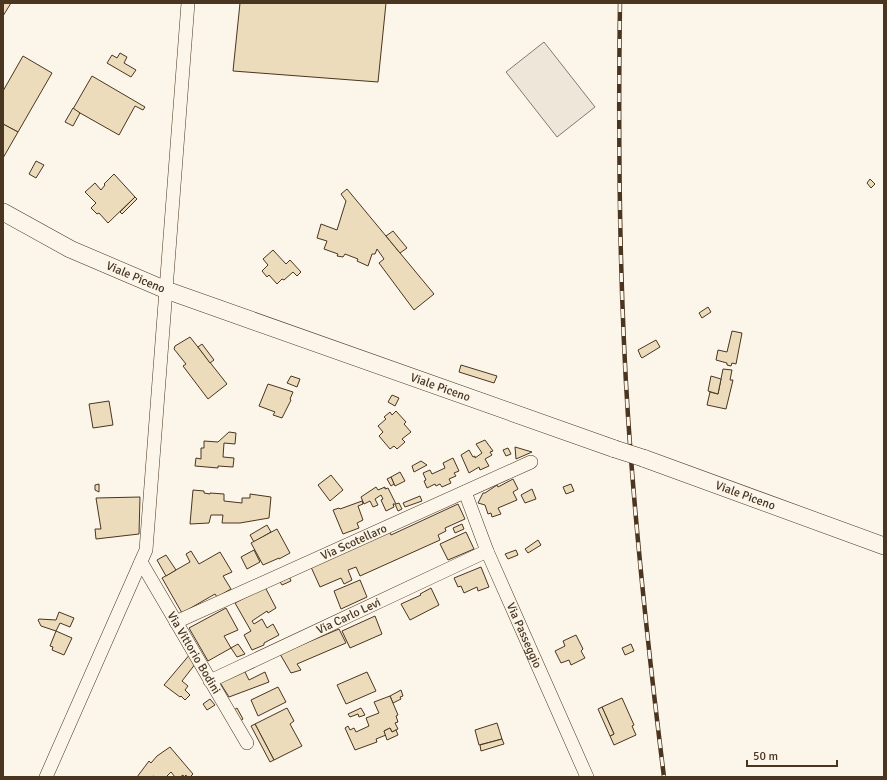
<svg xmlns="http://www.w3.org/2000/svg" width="887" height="780" font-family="Signika,sans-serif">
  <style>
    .green { fill: #ede6d9; stroke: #887966 }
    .building { fill: #ecdcbc; stroke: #4a3520 }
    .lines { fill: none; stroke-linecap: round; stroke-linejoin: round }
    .minor-casing { stroke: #4a3520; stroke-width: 14 }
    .major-casing { stroke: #4a3520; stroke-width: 18 }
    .minor { stroke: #fbf6e9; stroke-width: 13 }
    .major { stroke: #fbf6e9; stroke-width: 17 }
    .rail-casing { stroke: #4a3520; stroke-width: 4.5 }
    .rail { stroke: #fbf6e9; stroke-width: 3; stroke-dasharray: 9; stroke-linecap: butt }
    .major-bridge-casing { stroke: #4a3520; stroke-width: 18; stroke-linecap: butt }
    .major-bridge { stroke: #fbf6e9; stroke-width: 17 }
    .labels { text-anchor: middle; stroke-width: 3; stroke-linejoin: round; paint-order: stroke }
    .street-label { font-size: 12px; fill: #4a3520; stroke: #fbf6e9 }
  </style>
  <rect width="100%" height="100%" fill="#fbf6e9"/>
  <path class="green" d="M544 42 595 107 557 137 506 72Z"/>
  <g class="building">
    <path d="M3 3H11L3 16Z"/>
    <path d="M240 3H386L378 82 233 71Z"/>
    <path d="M120 53 127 57 124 63 136 70 131 77 107 63 112 55 117 58Z"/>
    <path d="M23 56 52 73 18 132 3 124V91Z"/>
    <path d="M92 76 145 107 143 110 135 106 119 135 73 109Z"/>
    <path d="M73 108 80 113 73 126 65 122Z"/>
    <path d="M3 124 18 132 3 158Z"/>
    <path d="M36 161 44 165 36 178 29 174Z"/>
    <path d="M114 174 135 197 108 223 99 213 97 214 91 208 96 203 85 192 95 183 101 190 105 185 104 184Z"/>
    <path d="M870 179 875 184 871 188 867 183Z"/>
    <path d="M347 189 434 294 414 310 379 263 384 259 377 249 375 254H372L368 266 357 261 358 259 345 254 343 257 337 256 338 254 324 249 327 241 317 238 321 224 337 230 346 201 341 194Z"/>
    <path d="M135 197 137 199 122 214 120 212Z"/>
    <path d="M393 231 407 248 400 253 386 236Z"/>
    <path d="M273 250 286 264 290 260 301 272 297 276 293 272 284 280 282 279 277 284 269 275 267 277 262 271 268 265 263 259Z"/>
    <path d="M708 307 711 312 702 318 699 313Z"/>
    <path d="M732 331 742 333 736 364 732 363 731 366 727 365V363L716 360 718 350 727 352Z"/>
    <path d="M190 337 227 384 208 399 183 366 186 364 174 349 175 346Z"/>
    <path d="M656 340 660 347 642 358 641 357 638 350Z"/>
    <path d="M202 344 214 360 210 363 198 347Z"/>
    <path d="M461 365 497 376 494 383 459 372Z"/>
    <path d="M723 369 732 370 730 380H733L726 409 707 405 710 392 718 394Z"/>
    <path d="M291 376 300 379 297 387 287 383Z"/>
    <path d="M711 376 721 379 718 394 708 391Z"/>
    <path d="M268 384 293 392 290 399 291 400 282 418 273 415 275 412 259 406Z"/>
    <path d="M392 395 399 398 395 406 388 402Z"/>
    <path d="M109 401 113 425 93 428 89 404Z"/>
    <path d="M396 411 406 422 404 424 411 432 402 439 405 442 397 449 394 446 390 449 379 436 383 432 378 426 386 419 384 417 390 412 392 415Z"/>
    <path d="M229 432 236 433 235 444 224 443 223 457 234 458 233 467 218 466V468L195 466 196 458 201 459V448H204V441L218 442Z"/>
    <path d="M485 440 493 451 490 452 492 455 485 459 489 466 480 470 479 467 469 473 461 455 469 450 473 457 475 456V458L482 453 476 444Z"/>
    <path d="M515 447 532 452 516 459Z"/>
    <path d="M508 448 511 454 506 456 503 450Z"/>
    <path d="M453 458 459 471 454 473 456 476 449 479 451 483 442 487 440 484 436 486 435 484 427 488 424 481 426 480 423 473 430 470 432 474 445 468 443 463Z"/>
    <path d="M421 461 427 465 414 472 412 466Z"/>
    <path d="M400 472 405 481 395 486 391 477Z"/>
    <path d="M331 475 343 490 330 501 318 485Z"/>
    <path d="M391 477 394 484 391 486 387 479Z"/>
    <path d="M513 479 518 489 513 492 517 500 498 508 501 514 492 517 491 513 488 514 485 505 478 503 483 493H485L497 485 498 487Z"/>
    <path d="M99 484V492L95 490V485Z"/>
    <path d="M571 484 574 491 566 494 563 487Z"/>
    <path d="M376 487 378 490 385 487V489L388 488 396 504 399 503 402 509 398 511 395 504H393L394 507 386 511 381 500 383 499 381 495 375 499 378 505 373 507 370 501 364 504 361 497Z"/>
    <path d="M532 489 536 499 525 503 521 495Z"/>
    <path d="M193 490 204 491V493L210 494V493L224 494V501L242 503V498H250V494L271 497 269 518 240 523H222L223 515H211L209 523 190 524Z"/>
    <path d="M420 496 422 501 405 507 403 503Z"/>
    <path d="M140 497 139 534 96 539 95 529H101L96 498Z"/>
    <path d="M362 501 363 504 358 506 363 520 357 523 359 528 343 534 333 510 339 508 340 509Z"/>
    <path d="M458 504 465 519 445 528 446 531 438 535 440 540 360 576 356 567 348 570 352 580 344 584 341 578 320 587 311 567 389 531 391 535Z"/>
    <path d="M462 524 464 529 455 533 453 528Z"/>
    <path d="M267 525 271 532 254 542 250 535Z"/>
    <path d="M277 529 290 553 279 559V558L263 565 251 543Z"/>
    <path d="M466 532 474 549 448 560 440 544Z"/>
    <path d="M538 540 541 545 528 553 525 549Z"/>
    <path d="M254 550 260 562 247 569 241 557Z"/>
    <path d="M516 550 518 555 508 559 505 554Z"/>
    <path d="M191 551 199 564 220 552 232 572 223 576 231 589 217 597 215 594 182 613 162 578 190 562 186 554Z"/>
    <path d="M166 555 176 570 166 576 157 560Z"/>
    <path d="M481 567 489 587 478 591 477 587 464 593 461 586 458 587 454 578Z"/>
    <path d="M289 576 291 581 282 585 279 580Z"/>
    <path d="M360 580 367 597 341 609 334 591Z"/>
    <path d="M265 587 276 608 268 613 267 611 252 621 254 624 262 619 267 628 273 624 279 635 264 643V645L252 650 244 635 251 631 235 603Z"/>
    <path d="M431 588 439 605 410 620 401 604 421 595 420 594Z"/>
    <path d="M226 608 238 630 224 636 231 648 208 661 189 628Z"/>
    <path d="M59 612 74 618 70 627 60 623 56 631 41 626 38 620 39 619 56 620Z"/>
    <path d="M375 616 382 634 350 648 342 631Z"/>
    <path d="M339 629 346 643 297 664 301 670 291 673 280 654Z"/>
    <path d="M56 631 72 638 64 655 52 650 53 647 50 646Z"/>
    <path d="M576 635 583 649 581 651 585 658 571 665 569 660 561 663 555 651 565 646 563 641Z"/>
    <path d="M238 644 245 654 237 657 231 648Z"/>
    <path d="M631 644 634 651 625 655 622 648Z"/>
    <path d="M191 653 196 663 182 681 188 686 185 690 190 695 185 700 181 696 180 697 164 685Z"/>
    <path d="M244 670 249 680 265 672 269 682 229 697 219 681Z"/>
    <path d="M367 672 376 691 346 704 337 685Z"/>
    <path d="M278 687 286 702 258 716 251 700Z"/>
    <path d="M401 690 403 696 400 697 401 699 393 703 390 696Z"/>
    <path d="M390 696 398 715 396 716 398 722 395 723 398 729 392 732 390 728 384 731 386 735 376 739 377 742 355 750 345 728 348 726 350 730 354 728 356 732 369 726 366 718 379 713 374 702Z"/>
    <path d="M622 698 634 725 632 726 636 735 614 745 610 736 614 734 602 707Z"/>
    <path d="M210 699 215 705 207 710 203 704Z"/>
    <path d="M602 707 614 734 610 736 598 709Z"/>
    <path d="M237 708 243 719 240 721 234 710Z"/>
    <path d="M287 708 294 721 290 724 302 746 274 760 255 724Z"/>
    <path d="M361 708 365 715 359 717 358 714 350 717 348 714Z"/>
    <path d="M497 723 502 739 479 745 475 730Z"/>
    <path d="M255 724 274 760 270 762 251 726Z"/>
    <path d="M390 728 392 732 396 730 398 735 387 740 384 731Z"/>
    <path d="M502 739 504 744 481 751 480 745Z"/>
    <path d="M170 747 193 774 190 777H187L186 775 184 777 183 775 180 777H175L171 772 166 777H155L153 776 152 777H137L149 761 151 763 157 756Z"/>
  </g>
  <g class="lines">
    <g class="minor-casing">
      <g id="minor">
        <path id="s1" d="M465 492 487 551 587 777"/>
        <path id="s2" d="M141 562 247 743"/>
        <path id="s3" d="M176 622 531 462"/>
        <path id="s4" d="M210 681 487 551"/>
        <path d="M46 777 146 550 188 3"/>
      </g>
    </g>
    <g class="major-casing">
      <g id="major">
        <path id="s5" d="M3 212 70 249 166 290 615 449"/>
        <path id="s6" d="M643 458 884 546"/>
      </g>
    </g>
    <use href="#minor" class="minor"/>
    <use href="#major" class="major"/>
    <g class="rail-casing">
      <path id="rail" d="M620 3C618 141 619 279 628 416 636 537 649 657 664 777"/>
    </g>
    <use href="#rail" class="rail"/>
    <g class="major-bridge-casing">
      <path id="major-bridge" d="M615 449 643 458"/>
    </g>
    <use href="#major-bridge" class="major-bridge"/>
  </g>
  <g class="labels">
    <g class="street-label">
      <text dy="4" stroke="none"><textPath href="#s5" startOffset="148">Viale Piceno</textPath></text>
      <text dy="4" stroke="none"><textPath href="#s5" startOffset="472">Viale Piceno</textPath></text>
      <text dy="4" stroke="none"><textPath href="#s6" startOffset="109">Viale Piceno</textPath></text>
      <text dy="4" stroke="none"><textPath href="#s3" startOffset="195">Via Scotellaro</textPath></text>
      <text dy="4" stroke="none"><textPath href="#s4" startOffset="153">Via Carlo Levi</textPath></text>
      <text dy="4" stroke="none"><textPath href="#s1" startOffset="155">Via Passeggio</textPath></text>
      <text dy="4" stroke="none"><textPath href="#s2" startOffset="105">Via Vittorio Bodini</textPath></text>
    </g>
  </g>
  <rect width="887" height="780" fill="none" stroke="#4a3520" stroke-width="8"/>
  <path d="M747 760v6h90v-6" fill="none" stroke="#4a3520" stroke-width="2"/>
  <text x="753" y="760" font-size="12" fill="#4a3520" stroke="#fbf6e9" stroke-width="3" paint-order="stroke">50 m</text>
</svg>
